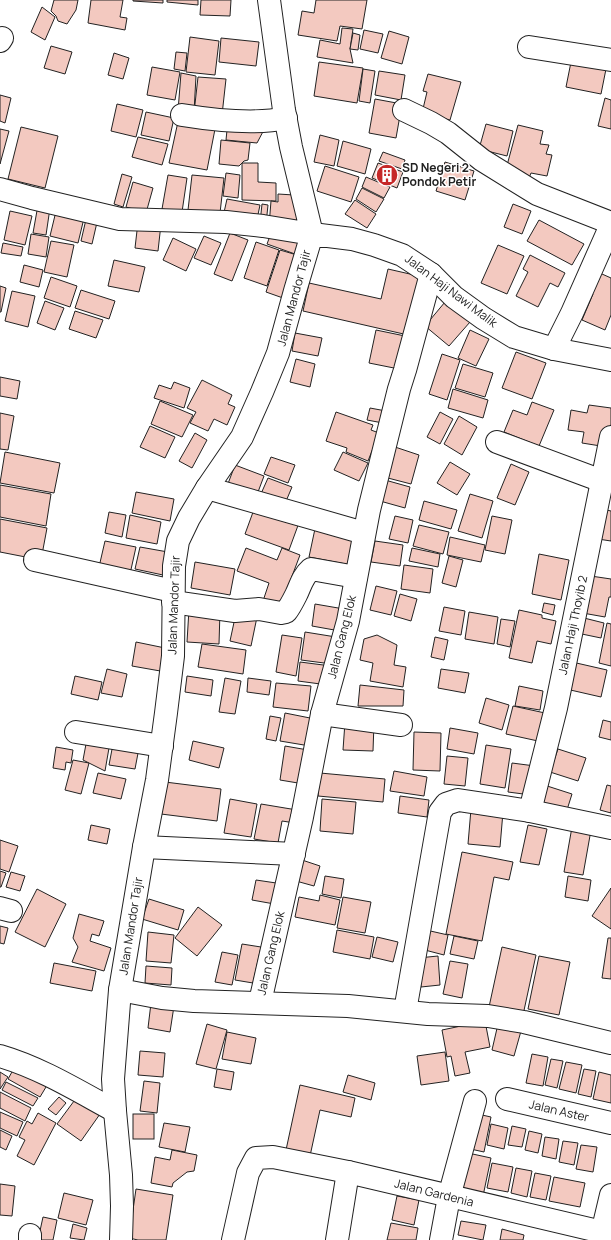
<svg xmlns="http://www.w3.org/2000/svg" width="611" height="1240" font-family="Manrope,sans-serif">
  <style>
    .building { fill: #f3c9c0; stroke: #222 }
    .lines { fill: none; stroke-linecap: round; stroke-linejoin: round }
    .minor-casing { stroke: #222; stroke-width: 24 }
    .major-casing { stroke: #222; stroke-width: 24 }
    .minor { stroke: #fff; stroke-width: 22 }
    .major { stroke: #fff; stroke-width: 22 }
    .labels { text-anchor: middle; stroke-width: 3; stroke-linejoin: round; paint-order: stroke }
    .poi-label { font-size: 12px; font-weight: bold; fill: #222; stroke: #fff; text-anchor: start }
    .street-label { font-size: 12px; fill: #222; stroke: #fff }
  </style>
  <rect width="100%" height="100%" fill="#fff"/>
  <g class="building">
    <path d="M54 0H78L76 10 67 24 58 21 56 16 51 11Z"/>
    <path d="M91 0H123L120 17 127 18 125 30 88 23Z"/>
    <path d="M133 0H163V3L133 1Z"/>
    <path d="M167 0H198V5L167 2Z"/>
    <path d="M201 0H231L230 16 200 15Z"/>
    <path d="M316 0H367L362 29 340 26 337 41 298 35 302 11 314 13Z"/>
    <path d="M42 7 55 17 45 40 31 32Z"/>
    <path d="M342 28 353 29 350 49 353 63 317 57 320 40 340 44Z"/>
    <path d="M364 30 383 34 378 53 360 49Z"/>
    <path d="M389 31 409 37 402 64 381 58Z"/>
    <path d="M353 33 360 35 358 50 350 49Z"/>
    <path d="M190 37 219 41 215 75 186 72Z"/>
    <path d="M221 38 259 42 256 66 219 62Z"/>
    <path d="M51 46 72 52 65 74 44 68Z"/>
    <path d="M176 52 187 53 185 71 174 69Z"/>
    <path d="M114 53 129 58 123 79 108 75Z"/>
    <path d="M319 62 363 68 357 103 314 96Z"/>
    <path d="M571 62 606 69 601 94 566 87Z"/>
    <path d="M152 67 180 72 175 100 147 95Z"/>
    <path d="M363 69 375 71 370 103 359 101Z"/>
    <path d="M379 71 405 75 401 100 375 95Z"/>
    <path d="M181 73 196 76 194 112 178 111Z"/>
    <path d="M428 74 461 82 450 120 422 113 427 92 423 91Z"/>
    <path d="M198 77 226 79 222 115 194 113Z"/>
    <path d="M0 95 11 98 5 123 0 121Z"/>
    <path d="M605 98 611 100V129L598 126Z"/>
    <path d="M375 99 402 104 396 138 369 133Z"/>
    <path d="M117 104 143 110 136 137 111 131Z"/>
    <path d="M146 112 174 118 169 141 141 135Z"/>
    <path d="M179 117 216 124 207 170 169 163Z"/>
    <path d="M228 120 267 124 257 143 226 140Z"/>
    <path d="M486 124 513 131 507 156 479 149Z"/>
    <path d="M518 125 543 131 540 144 549 145 546 154 552 155 547 176 531 173 529 178 506 169Z"/>
    <path d="M21 127 58 136 45 188 8 179Z"/>
    <path d="M0 129 9 131 0 164Z"/>
    <path d="M320 135 339 140 334 166 314 162Z"/>
    <path d="M138 137 168 144 162 165 132 157Z"/>
    <path d="M221 140 250 143 248 160 244 161 239 166 219 164Z"/>
    <path d="M343 141 371 149 365 174 337 166Z"/>
    <path d="M383 152 405 160 402 169 379 161Z"/>
    <path d="M445 162 474 171 465 200 436 191Z"/>
    <path d="M242 163H258V182L276 183V201L242 200Z"/>
    <path d="M378 163 403 172 397 188 372 178Z"/>
    <path d="M325 166 359 177 351 202 317 191Z"/>
    <path d="M226 173 240 175 238 198 223 196Z"/>
    <path d="M122 174 132 177 123 207 114 204Z"/>
    <path d="M168 175 187 178 182 212 162 209Z"/>
    <path d="M192 175 224 178 220 213 188 210Z"/>
    <path d="M366 177 390 187 384 198 362 187Z"/>
    <path d="M133 182 153 188 146 213 126 207Z"/>
    <path d="M362 188 384 199 376 212 356 199Z"/>
    <path d="M278 194 294 195 300 228 269 226 271 201 278 202Z"/>
    <path d="M227 199 260 205 256 224 223 217Z"/>
    <path d="M355 200 376 214 367 228 345 214Z"/>
    <path d="M262 204 268 205 266 224 260 223Z"/>
    <path d="M513 204 531 211 522 234 504 227Z"/>
    <path d="M38 205 50 208 46 235 33 233Z"/>
    <path d="M57 207 85 214 78 243 50 236Z"/>
    <path d="M10 211 32 216 25 245 4 240Z"/>
    <path d="M87 215 98 218 92 244 81 241Z"/>
    <path d="M539 220 584 244 572 265 527 241Z"/>
    <path d="M138 222 161 224 158 251 135 248Z"/>
    <path d="M273 228 300 238 295 254 267 244Z"/>
    <path d="M230 233 248 240 232 281 214 274Z"/>
    <path d="M31 234 49 237 46 257 28 254Z"/>
    <path d="M204 236 221 243 211 265 194 258Z"/>
    <path d="M173 238 196 249 186 271 163 260Z"/>
    <path d="M51 241 74 245 67 277 44 272Z"/>
    <path d="M256 242 279 250 267 286 244 278Z"/>
    <path d="M3 243 23 247 21 256 1 253Z"/>
    <path d="M498 245 524 256 507 294 481 283Z"/>
    <path d="M280 250 297 255 283 298 266 292Z"/>
    <path d="M530 255 565 273 558 287 550 283 538 307 516 296 528 272 523 269Z"/>
    <path d="M114 260 145 267 139 292 108 286Z"/>
    <path d="M24 265 43 270 39 287 20 282Z"/>
    <path d="M388 269 423 277 408 335 303 311 309 283 381 299Z"/>
    <path d="M593 270 611 278V315L605 330 582 320 593 294 585 291Z"/>
    <path d="M51 277 77 286 70 307 44 298Z"/>
    <path d="M0 286 6 288 1 312H0Z"/>
    <path d="M81 290 115 301 109 319 75 308Z"/>
    <path d="M12 291 35 296 28 327 5 321Z"/>
    <path d="M45 301 64 308 55 330 37 323Z"/>
    <path d="M445 302 470 322 449 346 425 326Z"/>
    <path d="M75 311 103 320 96 338 69 329Z"/>
    <path d="M376 330 405 336 399 369 369 363Z"/>
    <path d="M470 330 489 339 476 366 458 358Z"/>
    <path d="M295 333 322 338 318 356 292 351Z"/>
    <path d="M516 352 546 363 532 399 502 388Z"/>
    <path d="M442 354 460 360 447 400 429 394Z"/>
    <path d="M296 359 315 364 310 387 290 382Z"/>
    <path d="M463 364 493 373 485 397 455 388Z"/>
    <path d="M0 377 20 381 17 399 0 396Z"/>
    <path d="M202 380 232 395 228 404 235 407 227 425 214 419 208 431 190 423 196 412 187 408Z"/>
    <path d="M174 382 190 388 184 408 154 398 159 385 171 389Z"/>
    <path d="M453 389 488 400 483 418 448 408Z"/>
    <path d="M160 401 193 415 182 437 151 424Z"/>
    <path d="M532 402 554 410 539 446 504 432 513 410 527 415Z"/>
    <path d="M589 405 611 408V424L607 447 582 443 584 432 568 430 571 410 587 413Z"/>
    <path d="M370 408 386 411 383 423 367 420Z"/>
    <path d="M336 412 373 425 371 430 379 433 368 461 346 452 347 448 326 441Z"/>
    <path d="M440 412 453 419 440 444 427 437Z"/>
    <path d="M0 413 14 416 8 450 0 449Z"/>
    <path d="M459 416 477 427 462 455 444 444Z"/>
    <path d="M150 426 175 437 165 458 140 447Z"/>
    <path d="M195 433 207 440 192 468 179 461Z"/>
    <path d="M392 446 419 455 411 484 384 477Z"/>
    <path d="M5 452 60 463 54 493 0 483Z"/>
    <path d="M343 452 368 463 359 481 334 470Z"/>
    <path d="M271 457 295 465 288 483 264 474Z"/>
    <path d="M450 462 470 474 457 495 437 483Z"/>
    <path d="M511 464 529 472 515 505 497 498Z"/>
    <path d="M235 465 264 476 255 500 226 489Z"/>
    <path d="M268 478 292 487 284 506 260 496Z"/>
    <path d="M385 480 410 487 405 508 380 501Z"/>
    <path d="M0 485 51 494 46 526 0 517Z"/>
    <path d="M136 492 174 499 170 521 132 513Z"/>
    <path d="M470 494 493 501 482 538 458 531Z"/>
    <path d="M424 501 457 510 451 529 419 520Z"/>
    <path d="M256 504 300 520 289 550 245 534Z"/>
    <path d="M602 509 611 511V541L598 539Z"/>
    <path d="M109 512 126 515 122 537 105 533Z"/>
    <path d="M130 515 161 522 157 544 126 538Z"/>
    <path d="M395 516 413 520 408 543 389 539Z"/>
    <path d="M492 516 512 520 505 554 485 550Z"/>
    <path d="M0 519 47 528 41 560 0 552Z"/>
    <path d="M316 524 357 533 351 565 309 557Z"/>
    <path d="M419 525 449 532 443 554 413 546Z"/>
    <path d="M450 537 485 545 481 562 447 555Z"/>
    <path d="M105 541 136 547 130 574 99 567Z"/>
    <path d="M375 541 403 545 400 566 371 562Z"/>
    <path d="M140 547 168 552 163 575 135 569Z"/>
    <path d="M246 548 277 560 282 548 300 555 280 608 263 601 269 583 237 571Z"/>
    <path d="M412 548 440 554 438 567 409 561Z"/>
    <path d="M539 554 569 560 561 600 532 594Z"/>
    <path d="M449 556 463 560 456 587 442 583Z"/>
    <path d="M195 562 235 569 230 595 191 588Z"/>
    <path d="M404 565 433 569 430 593 401 589Z"/>
    <path d="M584 575 611 579V597H609L605 617 577 612Z"/>
    <path d="M376 586 397 591 391 615 370 610Z"/>
    <path d="M400 594 417 599 411 621 394 616Z"/>
    <path d="M544 603 555 605 553 615 542 612Z"/>
    <path d="M315 604 344 609 340 631 312 626Z"/>
    <path d="M444 607 465 611 461 635 439 631Z"/>
    <path d="M189 609 220 611 219 644 187 642Z"/>
    <path d="M519 610 542 615V618L556 621 551 644 537 641 532 663 509 658Z"/>
    <path d="M469 612 498 617 494 644 465 639Z"/>
    <path d="M236 613 257 617 251 646 230 641Z"/>
    <path d="M580 617 604 623 601 638 577 633Z"/>
    <path d="M501 619 515 621 510 647 497 644Z"/>
    <path d="M607 623 611 624V666L599 663Z"/>
    <path d="M305 632 336 637 332 664 301 660Z"/>
    <path d="M282 635 302 638 296 676 276 672Z"/>
    <path d="M377 635 397 645 394 665 406 667 403 687 370 681 373 663 360 660 364 639Z"/>
    <path d="M435 637 448 640 444 660 431 657Z"/>
    <path d="M136 642 170 649 166 672 132 666Z"/>
    <path d="M202 644 246 650 243 674 198 667Z"/>
    <path d="M300 662 331 666 328 685 298 681Z"/>
    <path d="M572 662 607 670 601 697 566 689Z"/>
    <path d="M107 669 127 674 122 697 101 693Z"/>
    <path d="M441 669 469 673 465 693 438 688Z"/>
    <path d="M75 676 102 682 98 700 71 694Z"/>
    <path d="M187 676 213 680 211 696 185 692Z"/>
    <path d="M225 678 241 681 235 714 219 712Z"/>
    <path d="M248 678 271 681 269 695 247 692Z"/>
    <path d="M276 683 311 686 308 711 273 707Z"/>
    <path d="M360 685 404 690 403 706H358Z"/>
    <path d="M519 686 543 691 540 710 515 706Z"/>
    <path d="M486 698 509 705 502 730 479 723Z"/>
    <path d="M513 706 545 713 538 741 506 734Z"/>
    <path d="M285 713 315 719 310 746 280 741Z"/>
    <path d="M270 716 281 718 276 741 266 739Z"/>
    <path d="M603 720 611 722V740L599 737Z"/>
    <path d="M345 722 374 723 373 751 343 750Z"/>
    <path d="M450 728 478 733 474 754 447 749Z"/>
    <path d="M414 732 441 733 440 771 413 770Z"/>
    <path d="M193 741 224 748 219 768 189 760Z"/>
    <path d="M86 744 109 748 105 771 83 760Z"/>
    <path d="M113 744 139 748 135 769 109 765Z"/>
    <path d="M486 745 511 749 505 788 480 784Z"/>
    <path d="M285 746 308 750 304 784 280 780Z"/>
    <path d="M56 747 73 750 71 763 66 762 65 770 53 768Z"/>
    <path d="M558 749 586 758 578 781 550 772Z"/>
    <path d="M447 756 468 758 465 786 444 784Z"/>
    <path d="M73 760 89 763 81 794 65 790Z"/>
    <path d="M512 763 535 766 531 795 508 792Z"/>
    <path d="M394 771 427 777 424 796 390 791Z"/>
    <path d="M98 773 126 779 121 799 93 793Z"/>
    <path d="M320 773 385 779 383 802 318 796Z"/>
    <path d="M165 782 221 789 217 821 161 814Z"/>
    <path d="M541 784 572 794 566 813 535 802Z"/>
    <path d="M607 785 611 786V813L600 810Z"/>
    <path d="M400 796 429 800 427 817 398 813Z"/>
    <path d="M230 799 257 804 251 837 224 833Z"/>
    <path d="M322 799 356 802 353 834 320 831Z"/>
    <path d="M261 804 297 810 295 823 282 821 278 843 254 839Z"/>
    <path d="M471 809 503 812 500 847 468 844Z"/>
    <path d="M91 825 110 829 107 844 88 840Z"/>
    <path d="M528 825 547 829 539 865 520 862Z"/>
    <path d="M572 827 591 830 583 875 564 872Z"/>
    <path d="M0 840 18 846 9 872 0 869Z"/>
    <path d="M462 852 513 862 509 880 494 877 482 941 446 934Z"/>
    <path d="M302 860 320 866 314 886 296 881Z"/>
    <path d="M0 871 6 873 1 887H0Z"/>
    <path d="M11 872 25 876 20 891 6 887Z"/>
    <path d="M325 876 344 879 341 898 322 894Z"/>
    <path d="M568 876 591 880 588 901 565 897Z"/>
    <path d="M256 880 283 884 280 905 252 900Z"/>
    <path d="M611 888V929L592 916Z"/>
    <path d="M37 889 66 904 45 947 15 932Z"/>
    <path d="M320 895 340 900 335 925 295 917 299 897 319 901Z"/>
    <path d="M343 897 371 902 365 933 337 928Z"/>
    <path d="M149 899 184 910 178 930 142 919Z"/>
    <path d="M198 907 222 925 197 956 175 938Z"/>
    <path d="M79 914 104 921 99 936 92 934 90 941 111 948 104 971 72 962 78 947 73 938Z"/>
    <path d="M0 926 8 928 4 944 0 943Z"/>
    <path d="M337 930 374 937 370 959 333 952Z"/>
    <path d="M426 930 448 935 444 955 421 949Z"/>
    <path d="M148 932 174 935 171 963 146 961Z"/>
    <path d="M454 936 478 941 474 959 450 954Z"/>
    <path d="M377 937 398 942 393 962 372 957Z"/>
    <path d="M608 938H611V979L602 978Z"/>
    <path d="M242 944 261 947 253 983 235 980Z"/>
    <path d="M502 947 536 955 523 1015 489 1007Z"/>
    <path d="M222 952 238 955 232 985 215 982Z"/>
    <path d="M438 956 440 985 421 987 418 958Z"/>
    <path d="M539 956 570 962 559 1015 528 1009Z"/>
    <path d="M450 961 468 964 462 998 443 994Z"/>
    <path d="M54 963 96 971 92 991 50 983Z"/>
    <path d="M146 966 172 968 171 985 145 983Z"/>
    <path d="M151 1003 174 1006 170 1032 148 1028Z"/>
    <path d="M485 1021 490 1047 465 1052 470 1073 455 1076 451 1056 447 1057 442 1030Z"/>
    <path d="M207 1024 227 1030 216 1069 196 1064Z"/>
    <path d="M498 1024 521 1031 514 1056 492 1050Z"/>
    <path d="M227 1032 256 1038 251 1064 222 1059Z"/>
    <path d="M140 1051 165 1053 163 1077 138 1075Z"/>
    <path d="M445 1052 449 1081 421 1085 417 1056Z"/>
    <path d="M532 1054 548 1057 543 1086 526 1083Z"/>
    <path d="M551 1059 563 1061 557 1088 545 1085Z"/>
    <path d="M566 1062 582 1065 576 1093 559 1089Z"/>
    <path d="M17 1063 49 1082 40 1097 8 1079Z"/>
    <path d="M217 1069 234 1072 231 1090 214 1087Z"/>
    <path d="M584 1069 596 1071 591 1097 578 1094Z"/>
    <path d="M0 1072 8 1077 0 1089Z"/>
    <path d="M599 1072 611 1075V1103L593 1099Z"/>
    <path d="M348 1075 375 1083 371 1100 343 1092Z"/>
    <path d="M144 1081 160 1083 157 1113 140 1111Z"/>
    <path d="M6 1082 38 1098 33 1106 2 1090Z"/>
    <path d="M300 1085 355 1098 351 1117 320 1110 310 1156 286 1150Z"/>
    <path d="M0 1092 31 1108 25 1121 0 1108Z"/>
    <path d="M59 1097 66 1103 56 1115 48 1109Z"/>
    <path d="M77 1097 100 1114 81 1141 57 1124Z"/>
    <path d="M0 1112 23 1122 17 1136 0 1128Z"/>
    <path d="M38 1113 56 1123 34 1165 17 1156 25 1140 19 1137 27 1121 32 1124Z"/>
    <path d="M473 1113 491 1117 484 1152 466 1148Z"/>
    <rect x="133" y="1114" width="21" height="25"/>
    <path d="M164 1123 190 1127 185 1152 159 1147Z"/>
    <path d="M491 1124 508 1128 504 1149 487 1145Z"/>
    <path d="M512 1126 526 1129 522 1147 508 1145Z"/>
    <path d="M0 1130 12 1136 6 1150 0 1147Z"/>
    <path d="M529 1131 542 1134 538 1153 525 1150Z"/>
    <path d="M545 1137 559 1139 556 1159 542 1156Z"/>
    <path d="M563 1141 578 1143 574 1165 559 1162Z"/>
    <path d="M581 1145 597 1147 593 1172 576 1169Z"/>
    <path d="M172 1150 197 1155 194 1171 187 1172 173 1183 172 1187 151 1183 155 1157 170 1160Z"/>
    <path d="M468 1153 491 1158 483 1196 460 1191Z"/>
    <path d="M492 1163 513 1167 508 1192 487 1188Z"/>
    <path d="M516 1168 532 1171 527 1197 511 1193Z"/>
    <path d="M535 1173 551 1176 546 1200 530 1197Z"/>
    <path d="M554 1177 585 1183 580 1207 549 1201Z"/>
    <path d="M0 1184 15 1186 12 1216 0 1215Z"/>
    <path d="M136 1189 173 1195 166 1240H138L129 1238Z"/>
    <path d="M64 1193 93 1200 86 1225 58 1218Z"/>
    <path d="M397 1196 419 1200 414 1225 392 1220Z"/>
    <path d="M43 1217 57 1220 53 1240H38Z"/>
    <path d="M461 1221 486 1225 483 1240 458 1235Z"/>
    <path d="M391 1223 418 1228 416 1240H387Z"/>
    <path d="M73 1224 87 1228 84 1240 70 1238Z"/>
    <path d="M502 1229 524 1235 523 1240H500Z"/>
  </g>
  <g class="lines">
    <g class="minor-casing">
      <g id="minor">
        <path d="M0 41 2 38"/>
        <path d="M529 47 611 60"/>
        <path d="M404 110 431 123 448 133 482 160 537 194 611 223"/>
        <path d="M182 115C213 120 255 125 286 118"/>
        <path d="M0 189 32 198 120 219 226 222 263 226 312 234 291 147 284 110 269 0"/>
        <path d="M554 349 572 313 611 225"/>
        <path d="M497 442 602 481"/>
        <path d="M207 488 364 533"/>
        <path d="M35 560 173 591"/>
        <path d="M173 602 235 611 259 609 281 613 286 612C290 607 293 601 296 595 301 585 302 577 311 569L356 577"/>
        <path d="M322 714 401 725"/>
        <path d="M76 732 162 746"/>
        <path d="M530 811 556 708 611 437"/>
        <path d="M144 847 294 854"/>
        <path d="M0 908 11 911"/>
        <path d="M120 990 162 998 194 1001 348 1006 428 1014 488 1016 524 1022 611 1043"/>
        <path d="M260 1002 302 817 322 714 348 621 369 510 399 389 405 370 431 274"/>
        <path d="M405 1011 440 812 446 804 458 800 530 811 611 828"/>
        <path d="M0 1056C41 1068 78 1091 115 1111"/>
        <path d="M507 1099 611 1123"/>
        <path d="M602 1233 611 1195"/>
        <path d="M30 1240V1235"/>
        <path d="M233 1240 248 1173 256 1158 273 1157 348 1172 611 1234"/>
        <path d="M337 1240 348 1172"/>
        <path d="M441 1240 449 1197 475 1101"/>
      </g>
    </g>
    <g class="major-casing">
      <path id="major" d="M121 1240 122 1206 121 1175 115 1111 113 1079 120 990 144 847 157 780 166 713 173 656 174 566 178 541 189 518 207 488 242 437 262 392 278 353 295 291 312 234 352 239 374 245 402 255 431 274 454 297 483 318 514 337 554 349 611 360"/>
    </g>
    <use href="#minor" class="minor"/>
    <use href="#major" class="major"/>
  </g>
  <defs>
    <g id="building-disc" transform="scale(1.15)"><circle r="9.5" fill="#c62828" stroke="#fff"/><path d="M-4-6H4V6H1V3H-1V6H-4ZM-2.5-4.3h1.7v1.8h-1.7ZM.8-4.3h1.7v1.8H.8ZM-2.5-1h1.7V.8h-1.7ZM.8-1h1.7V.8H.8Z" fill="#fff"/></g>
  </defs>
  <g fill-rule="evenodd">
    <use href="#building-disc" x="387" y="175"/>
  </g>
  <g class="labels">
    <g class="poi-label">
      <text x="402" y="172">SD Negeri 2<tspan x="402" dy="14">Pondok Petir</tspan></text>
    </g>
    <g class="street-label">
      <text transform="translate(451 291) rotate(37)" y="4">Jalan Haji Nawi Malik</text>
      <text transform="translate(294 298) rotate(-75)" y="4">Jalan Mandor Tajir</text>
      <text transform="translate(174 605) rotate(-88)" y="4">Jalan Mandor Tajir</text>
      <text transform="translate(573 625) rotate(-78)" y="4">Jalan Haji Thoyib 2</text>
      <text transform="translate(342 637) rotate(-76)" y="4">Jalan Gang Elok</text>
      <text transform="translate(131 926) rotate(-81)" y="4">Jalan Mandor Tajir</text>
      <text transform="translate(271 953) rotate(-77)" y="4">Jalan Gang Elok</text>
      <text transform="translate(559 1111) rotate(13)" y="4">Jalan Aster</text>
      <text transform="translate(434 1193) rotate(14)" y="4">Jalan Gardenia</text>
    </g>
  </g>
</svg>
